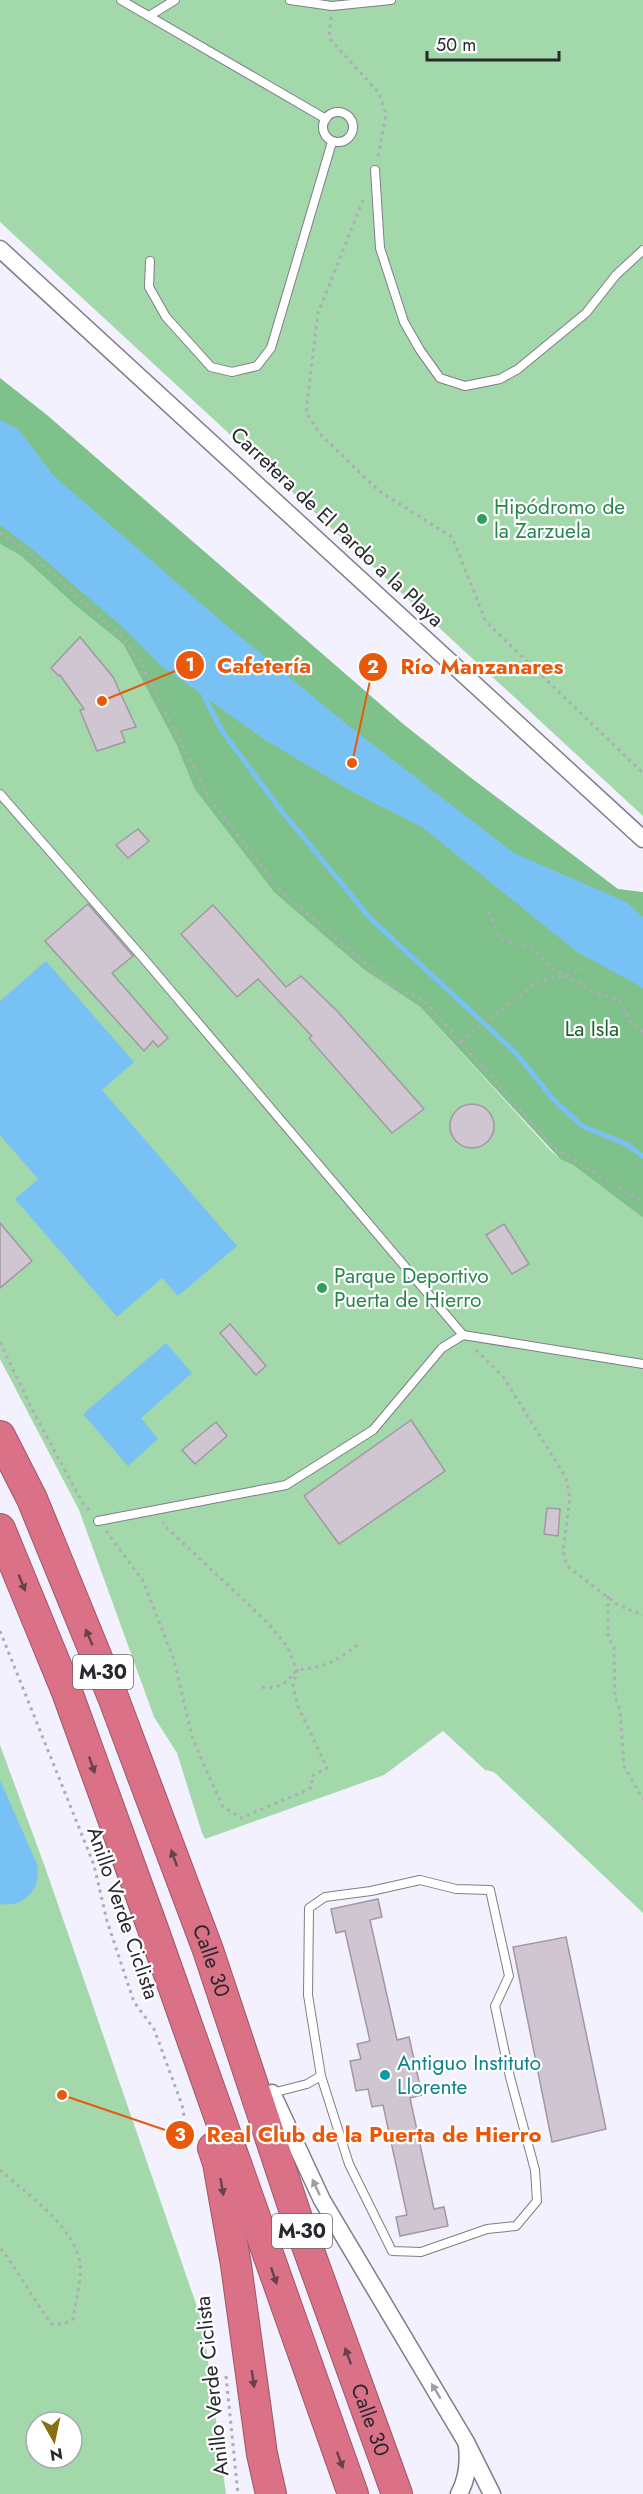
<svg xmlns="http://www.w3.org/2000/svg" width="643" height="2494" font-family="Jost,sans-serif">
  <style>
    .green { fill: #a3d8ab; fill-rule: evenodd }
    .forest { fill: #7fc18a }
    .water { fill: #78c1f4 }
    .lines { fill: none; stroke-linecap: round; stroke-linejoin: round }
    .stream { stroke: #78c1f4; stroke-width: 5 }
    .building { fill: #cfc6d1; stroke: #a298a3; stroke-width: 1.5 }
    .service-casing { stroke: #7f7d89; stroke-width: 10 }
    .minor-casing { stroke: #7f7d89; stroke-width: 19 }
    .motorway-casing { stroke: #9c5768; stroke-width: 32 }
    .path { stroke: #aeacb6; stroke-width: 3; stroke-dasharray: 3 4.5; stroke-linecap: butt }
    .service { stroke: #fff; stroke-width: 8 }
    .minor { stroke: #fff; stroke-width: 16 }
    .motorway { stroke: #da7187; stroke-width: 30 }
    .oneway { fill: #67424c }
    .oneway2 { fill: #9f9ea0 }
    .leisure-dot { fill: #2e9e5b; stroke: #fff; stroke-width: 2 }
    .culture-dot { fill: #0f9aa8; stroke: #fff; stroke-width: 2 }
    .labels { text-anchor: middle; stroke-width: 4.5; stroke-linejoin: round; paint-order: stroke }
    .shield { fill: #fff; stroke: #69686c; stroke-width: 1.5 }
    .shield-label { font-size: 20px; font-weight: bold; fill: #29282d }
    .leisure-label { font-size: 21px; fill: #27864d; stroke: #fff; text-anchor: start }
    .street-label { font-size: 21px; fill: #29282d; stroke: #fff }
    .park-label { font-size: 21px; fill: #1c612e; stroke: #fff }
    .culture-label { font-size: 21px; fill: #0d838f; stroke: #fff; text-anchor: start }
    .leader { fill: none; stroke: #e8590c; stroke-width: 2 }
    .callout-dot { fill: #e8590c; stroke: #fff; stroke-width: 2 }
    .mark-label { font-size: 18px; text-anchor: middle; font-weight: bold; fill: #fff }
    .callout-label { font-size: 22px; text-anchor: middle; font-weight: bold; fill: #e8590c; stroke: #fff; stroke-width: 4.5; stroke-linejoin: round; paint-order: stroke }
  </style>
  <rect width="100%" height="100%" fill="#f4f1fe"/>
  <g class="green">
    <path d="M0 0H643V816L0 222Z"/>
    <path d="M0 544 21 556 76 606 123 644 176 744 194 788 342 951 363 969 420 1007 550 1150 561 1160 573 1165 643 1218V1913L494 1772 485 1770 443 1731 384 1775 205 1839 202 1833 177 1753 154 1717 79 1510 0 1359Z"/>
    <path d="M0 1745 45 1867 203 2324 226 2494H0ZM36 2422H72V2458H36Z"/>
  </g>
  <path class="forest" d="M0 378 47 415 402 723 470 777 618 889 643 892V1218L573 1165 561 1160 420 1007 363 969 274 892 194 788 176 744 123 644 76 606 21 556 0 544Z"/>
  <g class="water">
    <path d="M0 420 18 429 54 476 220 620 350 727 514 853 626 902 643 917V988L577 952 422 827 351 791 265 740 159 664 127 631 32 549 0 525Z"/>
    <path d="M46 961 134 1062 102 1090 237 1246 178 1296 162 1278 117 1317 15 1199 38 1179 0 1135V1001Z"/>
    <path d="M166 1343 192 1373 141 1418 158 1439 128 1466 83 1414Z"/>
    <path d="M0 1780 37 1864C42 1888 25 1908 0 1904Z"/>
  </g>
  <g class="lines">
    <path class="stream" d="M204 696 222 731 280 809 371 919 515 1052 553 1099 582 1126 626 1144 643 1156"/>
  </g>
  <g class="building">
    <path d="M80 637 113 677 136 727 121 731 125 742 97 751 80 710 84 709 60 675 59 676 51 668Z"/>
    <path d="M138 829 149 841 128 858 116 845Z"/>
    <path d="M88 904 133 956 112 973 168 1038 158 1047 153 1041 144 1051 45 941Z"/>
    <path d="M213 905 286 987 301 976 338 1012 424 1109 392 1133 309 1038 312 1036 258 979 237 997 181 934Z"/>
    <circle cx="472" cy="1126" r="22"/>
    <path d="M0 1223 32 1261 0 1288Z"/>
    <path d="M504 1224 529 1264 512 1274 486 1235Z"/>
    <path d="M230 1324 266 1366 256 1375 220 1333Z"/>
    <path d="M411 1420 445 1471 339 1544 304 1496Z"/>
    <path d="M216 1422 227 1436 195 1464 182 1450Z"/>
    <path d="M547 1508 560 1509 558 1536 544 1534Z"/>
    <path d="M378 1899 382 1917 370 1920 397 2040 409 2037 422 2095 410 2098 434 2209 444 2207 448 2226 400 2236 396 2217 407 2215 383 2105 372 2107 368 2089 356 2091 350 2061 361 2059 357 2044 370 2041 345 1931 336 1933 331 1909Z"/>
    <path d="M566 1937 606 2129 552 2142 513 1947Z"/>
  </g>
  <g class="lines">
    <g class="service-casing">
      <g id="service">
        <path d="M121 0 326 119"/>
        <path d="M290 0 332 6 391 0"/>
        <path d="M149 16 175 0"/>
        <circle cx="338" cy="127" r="15"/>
        <path d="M375 170 380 248 404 322 420 350 440 378 465 386 500 379 518 369 586 313 616 275 643 250"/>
        <path d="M150 261 149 287 166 317 211 367 232 372 257 366 271 348 332 142"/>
        <path d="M0 794 144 959 463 1335 442 1348 373 1430 286 1485 98 1521"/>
        <path d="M463 1335 643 1364"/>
        <path d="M420 1880 456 1889 490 1890 509 1976 495 2006 510 2077 535 2170 537 2201 516 2226 487 2229 421 2252 392 2251 349 2164 321 2076 308 1995 309 1908 325 1897 371 1891Z"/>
        <path d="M272 2093 307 2084 321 2076"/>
      </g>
    </g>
    <g class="minor-casing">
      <g id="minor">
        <path d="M0 249 643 839"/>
        <path d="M272 2093 322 2200 466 2442 492 2494"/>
        <path d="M459 2494C467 2479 469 2463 467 2446"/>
      </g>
    </g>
    <g class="motorway-casing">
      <g id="motorway">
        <path id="s1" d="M0 1436 32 1499 113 1697 208 1950 297 2218 397 2494"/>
        <path d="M0 1529 67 1692 153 1929 353 2494"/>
        <path d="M213 2148 218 2163 236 2265 262 2454 271 2494"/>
      </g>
    </g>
    <g class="path">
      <path d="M331 17 329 38 379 93 386 114 378 157"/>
      <path d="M363 200 318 313 306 412 321 435 379 491 452 537 486 622 643 773"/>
      <path d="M0 533 30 553 123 638 139 660 209 797 280 890 394 988 424 1000 554 1148 643 1202"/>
      <path d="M489 912 500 938 535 950 548 965 592 991 619 1000 630 1021 643 1032"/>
      <path d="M460 1042 539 981 572 974 585 966"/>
      <path d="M0 1342 34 1413 84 1505 91 1512"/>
      <path d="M476 1350 504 1378 566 1478 570 1498 563 1551 567 1566 618 1605 643 1615"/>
      <path d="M106 1531 143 1581 174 1660 192 1736 200 1756 223 1807 241 1818 305 1791 312 1787V1776L327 1768 298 1706 293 1685 297 1670 287 1646 266 1621 165 1526 163 1522"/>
      <path d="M608 1596V1637L614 1647 615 1698 620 1709 624 1766 643 1799"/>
      <path d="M0 1631 94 1865 107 1921 134 2002 154 2029 182 2105 189 2142"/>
      <path d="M262 1687C280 1690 287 1682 297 1670 327 1667 334 1662 358 1645"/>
      <path d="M0 2170C25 2192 76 2228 80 2264 82 2279 75 2304 73 2319L64 2324H51L4 2252 0 2249"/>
      <path d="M226 2376 238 2494"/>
    </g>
    <use href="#service" class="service"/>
    <use href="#minor" class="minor"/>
    <use href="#motorway" class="motorway"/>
  </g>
  <defs><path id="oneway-solid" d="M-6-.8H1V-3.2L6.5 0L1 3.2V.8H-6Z" transform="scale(1.5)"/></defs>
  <g class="oneway">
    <use href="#oneway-solid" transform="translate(22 1583) rotate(68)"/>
    <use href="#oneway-solid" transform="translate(89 1637) rotate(-113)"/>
    <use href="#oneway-solid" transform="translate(92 1765) rotate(71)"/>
    <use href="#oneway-solid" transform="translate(174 1858) rotate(-110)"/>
    <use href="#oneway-solid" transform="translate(222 2187) rotate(80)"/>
    <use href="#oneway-solid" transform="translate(274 2276) rotate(71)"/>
    <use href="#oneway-solid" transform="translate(348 2356) rotate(-110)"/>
    <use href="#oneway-solid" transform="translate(253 2379) rotate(82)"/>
    <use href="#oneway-solid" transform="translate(340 2460) rotate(70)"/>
  </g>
  <g class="oneway2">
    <use href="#oneway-solid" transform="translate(316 2187) rotate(-115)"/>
    <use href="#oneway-solid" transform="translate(436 2391) rotate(-121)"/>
  </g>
  <g class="leisure-dot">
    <circle cx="482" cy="519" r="6"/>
    <circle cx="322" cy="1288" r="6"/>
  </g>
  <circle class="culture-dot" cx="385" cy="2075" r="6"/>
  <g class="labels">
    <g class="shield">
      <rect x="73" y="1655" width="60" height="34" rx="4.5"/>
      <rect x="272" y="2214" width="60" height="34" rx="4.5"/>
    </g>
    <g class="shield-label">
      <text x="103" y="1679">M-30</text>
      <text x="302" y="2238">M-30</text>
    </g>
    <g class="leisure-label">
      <text x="494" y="514">Hipódromo de<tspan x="494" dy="24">la Zarzuela</tspan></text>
      <text x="334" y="1283">Parque Deportivo<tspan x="334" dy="24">Puerta de Hierro</tspan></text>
    </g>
    <g class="street-label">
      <text transform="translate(337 527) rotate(43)" y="7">Carretera de El Pardo a la Playa</text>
      <text transform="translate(123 1913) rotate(71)" y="7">Anillo Verde Ciclista</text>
      <text dy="7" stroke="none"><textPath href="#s1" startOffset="566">Calle 30</textPath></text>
      <text transform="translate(212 2386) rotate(-96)" y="7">Anillo Verde Ciclista</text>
      <text dy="7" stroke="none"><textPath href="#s1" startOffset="1052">Calle 30</textPath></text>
    </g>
    <g class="park-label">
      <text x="592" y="1036">La Isla</text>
    </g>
    <g class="culture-label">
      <text x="397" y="2070">Antiguo Instituto<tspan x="397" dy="24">Llorente</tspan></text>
    </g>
  </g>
  <path class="leader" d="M102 701L190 665M352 763L373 667M62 2095L180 2135"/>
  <g class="callout-dot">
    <circle cx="102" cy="701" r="6"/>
    <circle cx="352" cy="763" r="6"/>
    <circle cx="62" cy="2095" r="6"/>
    <circle cx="190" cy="665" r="15"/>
    <circle cx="373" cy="667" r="15"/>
    <circle cx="180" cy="2135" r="15"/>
  </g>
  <g class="mark-label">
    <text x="190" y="671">1</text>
    <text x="373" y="673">2</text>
    <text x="180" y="2141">3</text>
  </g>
  <g class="callout-label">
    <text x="264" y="673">Cafetería</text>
    <text x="482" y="674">Río Manzanares</text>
    <text x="374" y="2142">Real Club de la Puerta de Hierro</text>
  </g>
  <g transform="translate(54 2440) rotate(171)"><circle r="28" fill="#ffffff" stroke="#a9a9ab" stroke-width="1.5"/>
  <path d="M0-4.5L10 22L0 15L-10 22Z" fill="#886f0f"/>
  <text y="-9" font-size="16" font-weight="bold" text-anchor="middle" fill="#29282d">N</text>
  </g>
  <path d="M427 51v9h132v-9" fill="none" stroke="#29282d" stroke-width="3"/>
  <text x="436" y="51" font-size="18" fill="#29282d" stroke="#ffffff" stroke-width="4.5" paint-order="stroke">50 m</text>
</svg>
